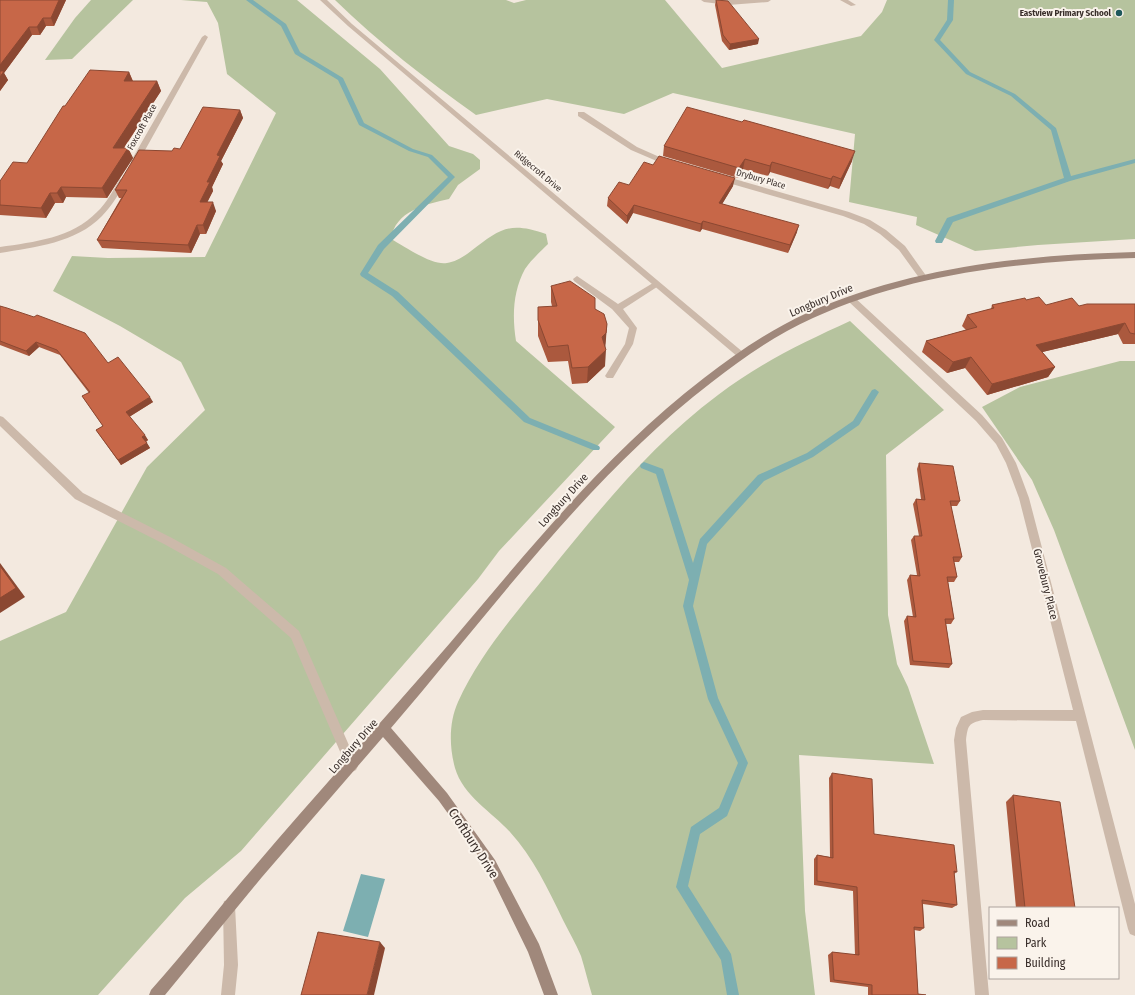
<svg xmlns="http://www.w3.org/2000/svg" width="1135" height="995" font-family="'Fira Sans Condensed',sans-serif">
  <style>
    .green { fill: #b6c39e }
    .water { fill: #7dafb1 }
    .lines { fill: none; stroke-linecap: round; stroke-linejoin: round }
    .stream { fill: #7dafb1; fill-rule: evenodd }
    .lane { fill: #ccb9aa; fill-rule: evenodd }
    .street { fill: #ccb9aa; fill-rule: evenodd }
    .secondary { fill: #a0887b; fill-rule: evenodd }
    .wall { fill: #ab593e }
    .shaded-wall { fill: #8b4832 }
    .building { fill: #c76748; stroke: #8b4832 }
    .poi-dot { fill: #1e585b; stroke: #faf3eb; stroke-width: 1.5 }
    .labels { text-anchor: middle; stroke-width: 4; stroke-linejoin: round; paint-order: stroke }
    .far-poi-label { font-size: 9px; font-weight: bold; fill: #392e2a; stroke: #faf3eb; text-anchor: end }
    .far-street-label { font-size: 9px; fill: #392e2a; stroke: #faf3eb }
    .street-label { font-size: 11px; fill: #392e2a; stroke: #faf3eb }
    .near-street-label { font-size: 13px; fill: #392e2a; stroke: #faf3eb }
  </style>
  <rect width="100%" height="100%" fill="#f3e9df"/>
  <g class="green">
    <path d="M91 0H133L72 59 45 60 75 18Z"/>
    <path d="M181 0H297L380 69 449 146 473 154 480 160V169L458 185 449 199C426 204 395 211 391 239 404 246 432 266 447 263 455 262 465 256 471 251 500 229 509 221 546 234L548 244C541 251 531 260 525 269 513 291 512 316 516 341L615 427 499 551 478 579 241 851 185 898 98 995H0V641L66 612 147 467 205 410 181 362 120 326 53 291 72 256 108 258 205 257 276 113 227 74 218 23 207 2Z"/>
    <path d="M335 0H506L514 3 526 0H665L722 68 861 36 882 12 887 0H1135V239L1038 245 975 251 916 225 917 217 849 202 855 134 673 93 624 114 547 99 476 115C427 80 378 42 335 0Z"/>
    <path d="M850 321 944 410 886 455 888 615 897 664 908 687 934 764 799 755 805 911 815 995H592C588 982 585 969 581 956 576 944 569 932 563 920 548 889 533 857 510 832 492 812 463 796 455 768 449 746 449 722 458 702 479 655 516 613 548 573 600 509 651 445 718 395 758 364 804 342 850 321Z"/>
    <path d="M1120 361H1135V750L1054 530 1032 480 982 407 1020 387Z"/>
  </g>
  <path class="water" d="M361 874 385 879 368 937 343 931Z"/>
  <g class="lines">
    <g class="stream">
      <path d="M246 0H253L286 24 300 52 343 78 364 123 413 149 432 155 455 177 384 249 368 273 398 292 530 418 599 446 600 448 599 450H593L524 422 392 296 361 276 360 274 378 245 448 177 428 157 409 151 359 125 338 80 295 54 281 26Z"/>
      <path d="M948 0H954L953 20 940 40 970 72 1015 94 1056 128 1071 176 1135 159V163L1070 181 953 222 942 243H936L935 241 947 218 1064 178 1051 130 1011 96 966 74 934 40 947 20Z"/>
      <path d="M875 389 879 392 859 425 813 457 764 481 707 544 693 606 718 698 748 763 727 816 700 834 688 886 731 954 739 995H727L721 960 676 887 691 827 719 808 738 763 708 699 683 606 689 580 656 474 641 468 640 466 641 464 644 462 663 469 693 563 700 539 758 475 807 453 853 421 872 390Z"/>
    </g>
    <path class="lane" d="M577 276 618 304 653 283 656 282 660 285 623 309 637 328 633 344 613 378H607L605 376 625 344 629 328 612 309 574 281 573 279Z"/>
    <g class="street">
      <path d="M320 0H327L352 24 744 353 745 355 744 357H738L348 26Z"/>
      <path d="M701 0H771L768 2 728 5 704 2Z"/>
      <path d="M840 0H848L856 5 851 6Z"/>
      <path d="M205 35 208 37 139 161 138 163H132L131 161 202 37Z"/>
      <path d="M578 112H584L637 147 673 163 672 165H666L631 150 578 116Z"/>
      <path d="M718 176H724L849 212 870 220 886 230 905 246 927 277 923 280 920 279 899 250 880 234 864 224 843 216 718 180Z"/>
      <path d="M120 179H126L127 181C119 193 112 206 102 216 76 243 35 247 0 253V247C34 242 72 238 97 212 107 203 113 190 120 179Z"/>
      <path d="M851 296 854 297 982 415 1002 438 1016 463 1029 498 1135 904V936L1130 934 1128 929 1076 721 983 720C968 723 968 726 966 740L989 995H975L954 740 956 728 961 717 972 712 983 710H1073L1019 498 1006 463 996 444 976 421 848 301 847 299 848 297Z"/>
      <path d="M0 416 3 417 83 493 172 538 226 568 299 631 358 766 356 770 352 772 348 770 291 638 218 574 164 544 75 499 0 426Z"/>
      <path d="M229 900 234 901 235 906 238 965 235 995H221L224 965 223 906 224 901Z"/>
    </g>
    <path class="secondary" d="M1135 252V258C1025 261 914 272 813 318 777 334 744 357 712 382 587 478 493 609 391 728L447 793 495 860 539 944 558 995H544L528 952 487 868 439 801 383 737 262 877 165 995H149L151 990C187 950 219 907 255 866 319 791 385 718 450 643 529 550 606 453 704 378 736 353 770 330 807 313 910 267 1023 255 1135 252Z"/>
  </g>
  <g class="wall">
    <path d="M0 0H66L54 26H46L40 35H32L4 73 8 80 0 91Z"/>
    <path d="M716 0 758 44 729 50 722 41 715 5Z"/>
    <path d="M129 72 133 81H157L161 91 124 148H128L133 158 107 198 66 197 63 203H55L46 218 0 215V181L27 163 65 106Z"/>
    <path d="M240 110 243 118 221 161 223 164 212 187 213 191 207 202 216 211 206 234H200L191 253 102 248 97 240 121 198H119L115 190 172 151 180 149Z"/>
    <path d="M664 146 852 161 839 189 830 186 828 189 770 172 768 176 743 169 738 178 663 156Z"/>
    <path d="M629 185 733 186 722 204 797 232 788 253 702 229 700 232 633 213 627 224 607 206 608 198Z"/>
    <path d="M551 286 595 309 607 324 605 347V366L587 383 572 384 568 361 548 362 538 336V320L552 306 551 302Z"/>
    <path d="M1026 300 1046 305 1079 306 1135 304V344H1123L1118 334 1042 352 1055 367 1048 377 987 395 965 368 947 373 922 352 926 341 966 330 962 326 967 315 991 309 992 305Z"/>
    <path d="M0 306 108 363 153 402 129 417 148 440 146 442 150 448 121 465 96 430 103 426 82 396 89 393 60 355 39 347 29 356 0 345Z"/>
    <path d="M919 463 960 501 957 506H951L962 557 959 562H954L957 577 954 582H948L954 619 951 624H946L952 664 949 668 910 665 904 621 907 616 913 617 907 580 910 575H917L911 540 914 536H919L913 504 916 499H921L917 469Z"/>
    <path d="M832 773 874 834 957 872 954 874 957 905 952 908 923 904 924 928 920 931 914 930 918 994 926 995H868V987L830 982 828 955 832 952 855 955 853 891 814 885V859L817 855 830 857 829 778Z"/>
    <path d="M1013 795 1075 908H1016L1006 802Z"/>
  </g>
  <g class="shaded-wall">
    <path d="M59 0H66L54 26 51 18Z"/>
    <path d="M43 18 46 26 40 35 37 27Z"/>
    <path d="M29 27 32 35 4 73 8 80 0 91V65Z"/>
    <path d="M759 39 758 44 729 50 730 44Z"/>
    <path d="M129 72 133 82 124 81Z"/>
    <path d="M157 81 161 91 117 158 113 148Z"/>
    <path d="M240 110 243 118 221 161 223 164 212 187 213 191 203 211 200 202 207 182 217 155Z"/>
    <path d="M128 148 133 158 107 198 102 188Z"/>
    <path d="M855 151 852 161 839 189 841 179Z"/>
    <path d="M745 159 743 169 738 178 739 168Z"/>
    <path d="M772 162 770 172 768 176 770 166Z"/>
    <path d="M833 176 830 186 828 189 831 179Z"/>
    <path d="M735 178 733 186 718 211 719 203Z"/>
    <path d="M61 187 66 197 63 203 57 193Z"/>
    <path d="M50 193 55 203 46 218 41 208Z"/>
    <path d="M213 202 216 211 206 234 203 225Z"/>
    <path d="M634 205 633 213 627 224V216Z"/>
    <path d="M703 221 702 229 700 232 701 224Z"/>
    <path d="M197 225 200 234 191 253 188 245Z"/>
    <path d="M799 225 797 232 788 253 790 245Z"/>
    <path d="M1125 323 1118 334 1030 355 1036 345Z"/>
    <path d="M607 324 606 339 605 349 602 337Z"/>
    <path d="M36 342 39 347 29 356 26 351Z"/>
    <path d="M606 350 605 366 587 383 588 367Z"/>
    <path d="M971 357 965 368 947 373 953 362Z"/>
    <path d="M1055 367 1048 377 987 395 992 384Z"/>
    <path d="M150 397 153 402 129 417 126 412Z"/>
    <path d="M145 435 148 440 145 442 142 437Z"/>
    <path d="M147 443 150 448 121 465 118 460Z"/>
    <path d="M0 563 25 597 0 613Z"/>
    <path d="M380 942 385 948 374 995H367Z"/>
  </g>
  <g class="building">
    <path d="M0 0H59L51 18H43L37 27H29L0 65Z"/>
    <path d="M716 0 728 1 759 39 730 44 723 35Z"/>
    <path d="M90 70 129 72 124 81H157L113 148H128L102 188 61 187 57 193H50L41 208 0 205V181L13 162 27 163 63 106H65Z"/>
    <path d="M0 71H4L0 77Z"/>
    <path d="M203 107 240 110 217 155 220 156 207 182H210L200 202H213L203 225H197L188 245 97 240 127 190H115L139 150 172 151 174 148 180 149Z"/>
    <path d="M687 107 742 122 744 120 855 151 841 179 833 176 831 179 772 162 770 166 745 159 739 168 664 146Z"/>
    <path d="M659 156 735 178 719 203 799 225 790 245 703 221 701 224 634 205 627 216 608 198 619 182 629 185 644 162 653 165Z"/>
    <path d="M570 281 595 298V309L604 314 607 324 606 333 602 337 606 350 588 367 572 368 568 345 548 347 538 320V307L557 306 551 286Z"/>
    <path d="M1039 297 1046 305 1072 298 1079 306 1087 304H1135V334L1130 333 1125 323 1036 345 1055 367 992 384 971 357 953 362 926 341 977 327 967 315 994 308 992 305 1025 298 1026 300Z"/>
    <path d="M0 306 7 308 34 317 37 315 85 333 108 363 118 357 150 397 126 412 145 435 142 437 147 443 118 460 96 430 103 426 82 396 90 392 57 350 36 342 26 351 0 341Z"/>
    <path d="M919 463 953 466 960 501H950L962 557H953L957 577H947L954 619H945L952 664 913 661 907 616 916 617 910 575 920 576 914 536H922L916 499 925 500Z"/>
    <path d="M0 566 16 588 0 598Z"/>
    <path d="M832 773 872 779 874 834 954 845 957 872 954 871 957 905 922 900 924 928 914 927 918 994 926 995H872V985L834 980 832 952 859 955 857 887 817 881V855L833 858Z"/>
    <path d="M1013 795 1060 802 1075 908H1025Z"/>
    <path d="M318 932 380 942 367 995H301Z"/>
  </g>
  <circle class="poi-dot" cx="1119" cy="13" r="4"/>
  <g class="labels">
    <g class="far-poi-label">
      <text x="1111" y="16">Eastview Primary School</text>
    </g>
    <g class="far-street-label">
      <text transform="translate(142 127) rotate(-61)" y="3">Foxcroft Place</text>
      <text transform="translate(538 171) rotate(40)" y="3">Ridgecroft Drive</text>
      <text transform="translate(761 179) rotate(16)" y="3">Drybury Place</text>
    </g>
    <g class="street-label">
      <text transform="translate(821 300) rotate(-23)" y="4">Longbury Drive</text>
      <text transform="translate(563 500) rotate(-48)" y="4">Longbury Drive</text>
      <text transform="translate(1046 584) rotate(76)" y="4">Grovebury Place</text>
      <text transform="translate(353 746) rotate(-49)" y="4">Longbury Drive</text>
    </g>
    <g class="near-street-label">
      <text transform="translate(474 843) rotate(57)" y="5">Croftbury Drive</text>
    </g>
  </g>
  <rect x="989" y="907" width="130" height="72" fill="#faf3eb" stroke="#ada49e"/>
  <rect x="997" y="920" width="20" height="6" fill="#a0887b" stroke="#ada49e"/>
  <text x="1025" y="927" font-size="12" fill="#392e2a">Road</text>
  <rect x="997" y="937" width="20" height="12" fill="#b6c39e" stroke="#ada49e"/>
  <text x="1025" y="947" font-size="12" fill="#392e2a">Park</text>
  <rect x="997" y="957" width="20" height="12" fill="#c76748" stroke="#ada49e"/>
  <text x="1025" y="967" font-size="12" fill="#392e2a">Building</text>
</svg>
